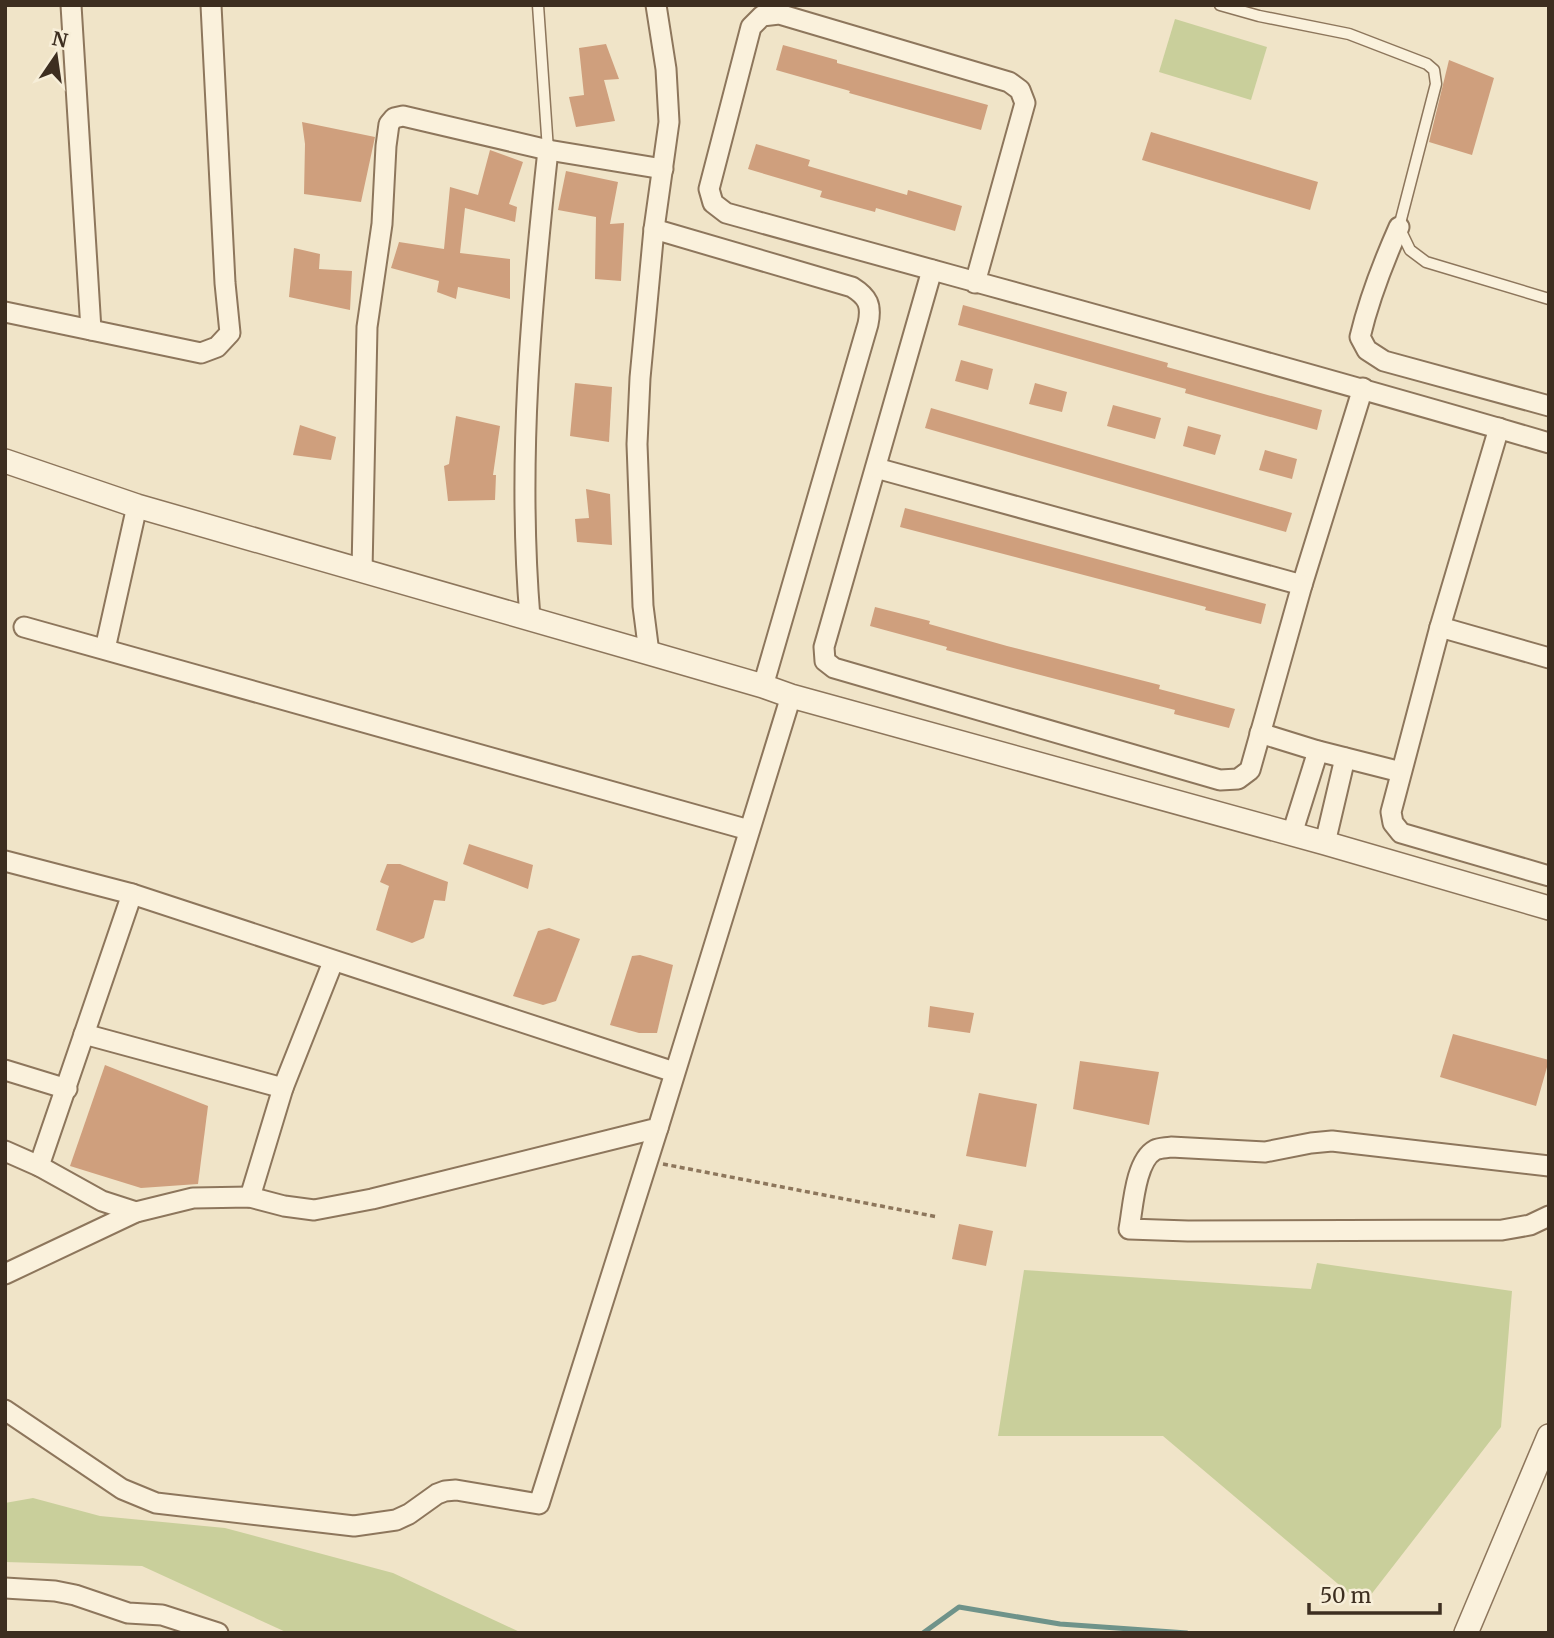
<svg xmlns="http://www.w3.org/2000/svg" width="1554" height="1638" font-family="Merriweather,serif">
  <style>
    .green { fill: #c9cf9b }
    .lines { fill: none; stroke-linecap: round; stroke-linejoin: round }
    .stream { stroke: #6f938a; stroke-width: 5 }
    .building { fill: #cf9f7d }
    .service-casing { stroke: #8d765c; stroke-width: 13 }
    .minor-casing { stroke: #8d765c; stroke-width: 23 }
    .tertiary-casing { stroke: #8d765c; stroke-width: 26 }
    .path { stroke: #8d765c; stroke-width: 3.5; stroke-dasharray: 5 3.5; stroke-linecap: butt }
    .service { stroke: #faf1dc; stroke-width: 10 }
    .minor { stroke: #faf1dc; stroke-width: 19 }
    .tertiary { stroke: #faf1dc; stroke-width: 23 }
  </style>
  <rect width="100%" height="100%" fill="#f0e4c8"/>
  <g class="green">
    <path d="M1175 19 1267 47 1251 100 1159 72Z"/>
    <path d="M1317 1263 1512 1291 1501 1427 1363 1605 1163 1436H998L1024 1270 1311 1289Z"/>
    <path d="M33 1498 100 1516 225 1528 393 1573 522 1633H288L142 1566 5 1562V1503Z"/>
  </g>
  <g class="lines">
    <path class="stream" d="M923 1633 959 1607 1060 1624 1187 1633"/>
  </g>
  <g class="building">
    <path d="M606 44 619 79 604 80 615 121 576 127 569 97 584 95 579 48Z"/>
    <path d="M783 45 837 60V63L988 105 981 130 849 93 850 91 776 70Z"/>
    <path d="M1449 60 1494 78 1472 155 1429 142Z"/>
    <path d="M302 122 375 137 361 202 304 194 305 144Z"/>
    <path d="M1151 132 1318 182 1310 210 1142 160Z"/>
    <path d="M756 144 810 160 808 166 907 195 908 190 962 206 955 231 876 208 875 212 820 197 822 191 748 169Z"/>
    <path d="M490 150 523 162 509 204 517 207 515 222 465 208 460 253 510 259V299L458 287 456 299 437 292 439 281 391 268 399 242 444 249 450 187 478 195Z"/>
    <path d="M566 171 618 182 610 224 624 223 621 281 595 279 596 217 558 210Z"/>
    <path d="M294 248 320 254 319 269 352 271 350 310 289 297Z"/>
    <path d="M963 305 1168 363 1167 367 1322 410 1317 430 1185 393 1186 389 958 325Z"/>
    <path d="M961 360 993 369 988 390 955 381Z"/>
    <path d="M575 383 612 387 609 442 570 436Z"/>
    <path d="M1035 383 1067 392 1062 412 1029 404Z"/>
    <path d="M1113 405 1161 418 1155 439 1107 426Z"/>
    <path d="M931 408 1292 513 1286 532 925 428Z"/>
    <path d="M456 416 500 426 493 475H496L495 500 448 501 444 466 449 464Z"/>
    <path d="M300 425 336 437 331 460 293 455Z"/>
    <path d="M1188 426 1221 435 1215 455 1183 446Z"/>
    <path d="M1265 450 1297 459 1292 479 1259 470Z"/>
    <path d="M586 489 610 494 612 545 577 542 575 519 589 518Z"/>
    <path d="M905 508 1266 604 1261 624 1205 610 1206 607 900 527Z"/>
    <path d="M875 607 930 621 929 624 1007 646 1160 685 1159 689 1235 709 1229 728 1174 714 1175 710 1021 670 946 650 947 647 870 626Z"/>
    <path d="M469 844 533 865 528 889 463 864Z"/>
    <path d="M387 864H400L448 882 445 901 434 900 424 938 412 943 376 930 389 886 380 882Z"/>
    <path d="M549 928 580 939 556 1001 543 1005 513 996 538 931Z"/>
    <path d="M640 955 673 965 657 1033H639L610 1025 632 956Z"/>
    <path d="M930 1006 974 1013 970 1033 928 1027Z"/>
    <path d="M1453 1034 1549 1060 1536 1106 1440 1077Z"/>
    <path d="M1080 1061 1159 1072 1149 1125 1073 1109Z"/>
    <path d="M105 1065 208 1106 198 1184 141 1188 70 1166Z"/>
    <path d="M979 1093 1037 1104 1026 1167 966 1156Z"/>
    <path d="M959 1224 993 1231 986 1266 952 1259Z"/>
  </g>
  <g class="lines">
    <g class="service-casing">
      <g id="service">
        <path d="M538 5 548 150"/>
        <path d="M1220 5 1259 16 1349 34 1427 64 1434 70 1436 84 1399 227 1410 250 1426 262 1549 299"/>
      </g>
    </g>
    <g class="minor-casing">
      <g id="minor">
        <path d="M71 5 91 330"/>
        <path d="M1399 227C1383 263 1369 299 1360 337L1367 350 1384 361 1549 406"/>
        <path d="M654 229 852 287C868 297 872 305 868 324L763 686"/>
        <path d="M932 270 824 647 825 661 834 668 1220 780 1238 779 1250 770 1302 585 1363 388"/>
        <path d="M975 283 1025 103 1020 90 1009 82 779 14 762 16 751 27 709 189 713 203 726 213C1000 289 1276 363 1549 443"/>
        <path d="M5 312 201 353 217 347 230 333 225 283 211 5"/>
        <path d="M1499 428 1440 627 1391 812 1393 823 1401 833 1549 876"/>
        <path d="M876 468 1302 585"/>
        <path d="M362 571 367 327 382 224 386 146 389 124 394 118 403 116 548 150 663 169"/>
        <path d="M530 618C517 462 531 306 548 150"/>
        <path d="M24 627 749 830"/>
        <path d="M1440 627 1549 658"/>
        <path d="M105 649 137 506"/>
        <path d="M649 653 643 606 637 444 640 378 654 229 669 122 666 69 656 5"/>
        <path d="M1260 733 1318 751 1401 772"/>
        <path d="M1292 834 1318 751"/>
        <path d="M1325 843 1345 758"/>
        <path d="M5 861 132 894 674 1072"/>
        <path d="M84 1034 283 1088"/>
        <path d="M5 1070 67 1089"/>
        <path d="M5 1151 39 1166 102 1201 136 1212"/>
        <path d="M39 1166 132 894"/>
        <path d="M1549 1166 1332 1141 1311 1143 1265 1152 1171 1147C1165 1148 1159 1148 1155 1150 1135 1161 1133 1208 1129 1229L1188 1231 1502 1230 1530 1225 1549 1216"/>
        <path d="M250 1197 283 1088 333 962"/>
        <path d="M5 1274 136 1212 193 1198 250 1197 284 1206 314 1210 372 1199 658 1128 791 696"/>
        <path d="M5 1410 122 1489 156 1503 354 1526 396 1520 409 1514 437 1494 445 1491 456 1490 539 1504 658 1128"/>
        <path d="M5 1588 55 1591 75 1595 128 1613 162 1615 218 1633"/>
      </g>
    </g>
    <g class="tertiary-casing">
      <g id="tertiary">
        <path d="M5 461 137 506 649 653 763 686 791 696 1325 843 1549 908"/>
        <path d="M1466 1633 1549 1436"/>
      </g>
    </g>
    <path class="path" d="M663 1164 938 1217"/>
    <use href="#service" class="service"/>
    <use href="#minor" class="minor"/>
    <use href="#tertiary" class="tertiary"/>
  </g>
  <rect width="1554" height="1638" fill="none" stroke="#3d2e20" stroke-width="14"/>
  <g transform="translate(56 56) rotate(13)" stroke="#f7eed8" stroke-width="5" paint-order="stroke">
  <path d="M0-5L12 26L0 18L-12 26Z" fill="#3d2e20"/>
  <text y="-10" font-size="19" font-weight="bold" text-anchor="middle" fill="#3d2e20">N</text>
  </g>
  <path d="M1309 1603v10h131v-10" fill="none" stroke="#3d2e20" stroke-width="3.5"/>
  <text x="1320" y="1603" font-size="21" fill="#3d2e20" stroke="#f7eed8" stroke-width="5" paint-order="stroke">50 m</text>
</svg>
